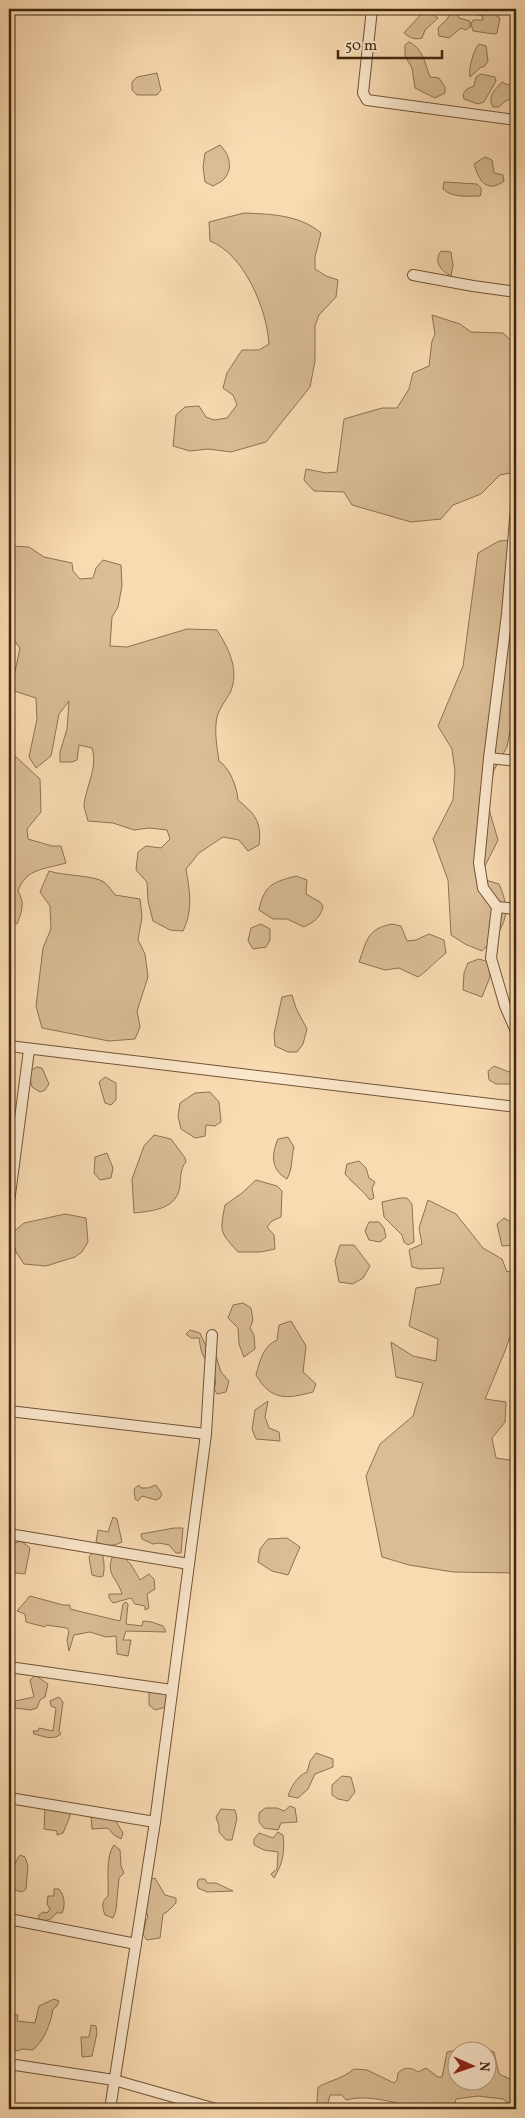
<svg xmlns="http://www.w3.org/2000/svg" width="525" height="2118" font-family="Vollkorn,serif">
  <style>
    .green { fill: #dabc95; stroke: #8e7251; fill-rule: evenodd }
    .lines { fill: none; stroke-linecap: round; stroke-linejoin: round }
    .street-casing { stroke: #705436; stroke-width: 12 }
    .street { stroke: #fbe7cc; stroke-width: 10 }
  </style>
  <rect width="100%" height="100%" fill="#f9dab1"/>
  <filter id="stains"><feTurbulence type="fractalNoise" baseFrequency=".004" numOctaves="4"/><feColorMatrix values="0 0 0 0 .2 0 0 0 0 .09 0 0 0 0 .02 0 0 0 .5 -.17"/></filter>
  <radialGradient id="worn" r=".72"><stop offset=".6" stop-color="#630" stop-opacity="0"/><stop offset="1" stop-color="#630" stop-opacity=".3"/></radialGradient>
  <g class="green">
    <path d="M423 9H434L435 16 438 18 425 30 422 38C415 40 410 38 404 33L424 11Z"/>
    <path d="M450 9H457L459 18 470 21V27L466 30 461 28 449 38 439 36 438 28 448 18Z"/>
    <path d="M471 9H486L500 18 497 33 494 34 473 31 471 24 473 20H483L482 16 472 13Z"/>
    <path d="M409 42C423 48 425 64 430 77L439 78 445 87V93L435 98 415 88 412 68 405 56V45Z"/>
    <path d="M479 44 486 46 488 61 484 67H481L470 77C468 69 474 49 479 44Z"/>
    <path d="M157 73 161 90 157 95H137L132 90V82L137 77Z"/>
    <path d="M481 74 495 77 496 81 484 102 478 104 464 99 463 94 467 89 474 86 476 77Z"/>
    <path d="M516 80V96L504 102 499 107H493C487 96 495 90 502 82L508 85Z"/>
    <path d="M220 145C229 154 234 168 224 179 222 182 216 184 213 186L205 182 203 167 205 153Z"/>
    <path d="M485 157 492 160 494 173 503 175 504 181C486 194 479 180 474 164Z"/>
    <path d="M444 182 477 184C482 188 482 190 480 196 468 196 452 198 443 189Z"/>
    <path d="M244 213C271 214 300 215 321 233L315 257V269L326 276 338 280 336 297 319 315 315 326V361L310 387 266 442 231 452 208 449 190 451 173 446 176 415 185 407 199 406 206 417 214 420 227 418 237 405 233 395 223 388 227 373 242 350H259L269 344C267 309 244 254 210 241L209 222Z"/>
    <path d="M441 251 451 252 453 265 451 276C441 271 433 261 441 251Z"/>
    <path d="M432 315 460 324 471 332 503 333 515 344 516 472 500 475 481 494 453 505 441 519 411 522 352 505 344 492 314 491 304 480 306 469 326 473 337 472 344 419 382 408H397L409 389 413 373 429 366 432 341 435 334Z"/>
    <path d="M511 540 516 547V700L507 747 494 770 488 797 490 813 498 840 483 870 482 879 499 884C513 915 504 929 482 951L465 944 451 935 448 880 433 839 453 800 455 771 452 749 438 726 463 666 478 553 499 541Z"/>
    <path d="M9 546 29 547 44 557 72 563 73 571 80 579 93 578 96 568 103 560 121 565 122 586 118 607 112 617 110 646 127 647 187 629 217 630C229 649 240 671 230 693 226 700 219 709 217 717 214 731 217 747 219 761 230 768 237 787 238 800 255 814 262 822 259 845L248 851 239 840 223 837 199 853 186 869C190 892 193 910 183 931L170 930 153 921 148 901 147 882 136 870 138 852 146 846 161 848 170 839 167 830 149 828 134 830 113 823 88 821C87 816 84 809 84 805 86 786 98 768 92 748L79 745 77 760 72 762H60V752L67 729 69 701 59 714 51 756 36 768 29 757 37 719 36 698 11 690 20 648 13 639 9 626Z"/>
    <path d="M15 756 40 779 41 812 27 829 28 839 52 846H61L66 863C46 869 26 868 18 891 25 903 22 911 17 924L9 920V762Z"/>
    <path d="M49 871C64 876 93 875 104 882 108 885 112 891 115 895L140 899 142 917 138 940 145 954 148 977 137 1011 140 1027 135 1039 109 1041 42 1028 36 1006 43 948 51 929 50 906 40 892Z"/>
    <path d="M296 876 307 880 306 894 320 902 323 906C321 917 314 922 304 927L287 919H273L259 910C264 885 273 882 296 876Z"/>
    <path d="M261 924 270 929V940L266 947 253 949 248 941 251 928Z"/>
    <path d="M392 924 401 926 407 941 416 940 429 934 444 940 446 953C435 961 429 970 418 977L399 968 385 970 359 962C367 940 367 929 392 924Z"/>
    <path d="M479 959 489 962 490 977 482 997 463 990 464 973 468 963Z"/>
    <path d="M292 995 296 1008 307 1029 303 1044 297 1052H288L275 1046 274 1034 282 997Z"/>
    <path d="M494 1066 509 1072 516 1071V1084H496L489 1080 488 1071Z"/>
    <path d="M37 1067 42 1068 49 1084 45 1090 40 1092 32 1087 30 1078 31 1070Z"/>
    <path d="M105 1077 116 1083V1100L111 1105 105 1103 99 1082Z"/>
    <path d="M210 1092 219 1102 221 1122 215 1126 206 1125 205 1136 195 1138 181 1129 178 1116 180 1103 195 1093Z"/>
    <path d="M154 1135 171 1139 185 1158 186 1162C180 1169 181 1176 180 1185 178 1209 153 1211 134 1213L132 1179 144 1146Z"/>
    <path d="M288 1137 294 1147C291 1158 293 1168 287 1179 271 1170 271 1155 278 1139Z"/>
    <path d="M107 1153 113 1168 111 1178 100 1180 94 1173 95 1157Z"/>
    <path d="M359 1161 366 1168 369 1178 375 1182 372 1188 374 1198 370 1200C363 1190 353 1184 345 1174L347 1164Z"/>
    <path d="M256 1180 277 1186 282 1191 281 1217 272 1221 267 1227 274 1235 275 1249 260 1252H238C219 1231 220 1232 225 1205L242 1193Z"/>
    <path d="M400 1198H407L412 1204 414 1242 408 1245 404 1242 402 1235 384 1217 382 1202Z"/>
    <path d="M428 1200 456 1214 483 1248 502 1259 507 1272 516 1269V1319L505 1351 485 1399 506 1402 505 1422 492 1438 496 1458 516 1461V1573L453 1572 409 1565 382 1557 366 1476 380 1444 413 1416 423 1383 396 1377 391 1342 413 1356 436 1361 438 1339 409 1326 416 1288 440 1284 444 1268 420 1269 412 1267 409 1250 422 1244 419 1228Z"/>
    <path d="M65 1214 86 1218 88 1242 82 1252 75 1257 46 1266 24 1264 16 1252 11 1234 24 1223Z"/>
    <path d="M504 1218 511 1222 516 1245 502 1246 497 1224Z"/>
    <path d="M369 1222H379L384 1228 386 1237 380 1242 369 1240 365 1231Z"/>
    <path d="M340 1245H354L370 1266 363 1278 353 1284 339 1282 335 1261Z"/>
    <path d="M243 1303 251 1308 253 1320 250 1328 254 1335 255 1349 244 1357 239 1344 238 1328 228 1318 233 1305Z"/>
    <path d="M291 1321 306 1346 303 1372 316 1384 313 1392C287 1399 271 1401 256 1375 260 1361 263 1346 277 1340L279 1325Z"/>
    <path d="M190 1330 200 1333 206 1346 215 1353 221 1372 229 1381 226 1392 217 1394 214 1389C219 1376 211 1370 205 1359 201 1353 200 1345 199 1338H191L186 1334Z"/>
    <path d="M268 1401 265 1417 269 1428 279 1432 280 1441 256 1439 252 1429 255 1410Z"/>
    <path d="M139 1485 141 1488H148L156 1485 162 1494 160 1498 156 1500 142 1496 138 1501 135 1499 134 1489Z"/>
    <path d="M113 1517 117 1519 122 1542C112 1547 106 1546 96 1542L98 1530 108 1532Z"/>
    <path d="M174 1528H183L181 1553H176L169 1545 159 1543 153 1544 142 1539 141 1534Z"/>
    <path d="M287 1538 300 1547 288 1575 272 1571 258 1562 260 1549 268 1539Z"/>
    <path d="M21 1541 30 1548 25 1574 9 1572V1545Z"/>
    <path d="M93 1552 102 1553C104 1560 105 1568 103 1576L100 1577 92 1575 89 1557Z"/>
    <path d="M113 1555C128 1555 133 1568 140 1580L149 1574 154 1579 155 1589 147 1594 149 1608 145 1610V1606L135 1604 131 1598 113 1603 109 1598V1594H122C117 1577 105 1575 113 1555Z"/>
    <path d="M30 1596 63 1605H70V1609L120 1621 123 1604 126 1602 128 1604 126 1624 142 1626 143 1621 152 1622 163 1626 166 1632 126 1631 123 1640H131L128 1656 117 1654 116 1636 106 1637 90 1632 74 1635 69 1651 67 1640 69 1631 67 1628 46 1625 45 1627 26 1622 25 1614 17 1611Z"/>
    <path d="M35 1675 48 1684 45 1697 40 1700 37 1708 31 1710 15 1708V1701L34 1697 30 1680Z"/>
    <path d="M155 1685H161L168 1698 166 1707 155 1710 149 1705V1692Z"/>
    <path d="M59 1697 63 1702 59 1731 61 1734C53 1741 43 1736 34 1734L33 1731H38L39 1728 53 1731 56 1708 51 1706 50 1701Z"/>
    <path d="M316 1753 333 1759V1767L315 1774 308 1789 298 1798 288 1796C291 1787 298 1775 307 1772L310 1761Z"/>
    <path d="M342 1776 351 1777 355 1792 348 1801 338 1799 332 1795V1785Z"/>
    <path d="M290 1806 295 1808 297 1822 281 1823 278 1830 264 1828 259 1822V1813L265 1808H277L284 1811Z"/>
    <path d="M45 1807 69 1812 70 1816 63 1833 57 1835V1831L44 1829Z"/>
    <path d="M221 1809 235 1810 237 1818 232 1840H226L219 1832V1826L216 1817Z"/>
    <path d="M91 1817 115 1820 123 1833 121 1839 114 1835 108 1828 92 1829Z"/>
    <path d="M278 1832 283 1835C285 1852 283 1863 274 1878L271 1874 277 1869 278 1852 264 1850 254 1845V1839L259 1833 273 1838Z"/>
    <path d="M114 1845 120 1850 121 1866 124 1873 119 1878 116 1910 113 1918 105 1915C102 1907 101 1902 108 1896 109 1881 105 1857 114 1845Z"/>
    <path d="M20 1855 25 1857 28 1866 26 1889 22 1892 15 1890C12 1876 12 1866 20 1855Z"/>
    <path d="M155 1878 165 1895 176 1898V1903L167 1912 163 1914 160 1938 147 1940 143 1935 146 1920 148 1918 147 1913 143 1908 147 1880Z"/>
    <path d="M199 1879H205L207 1883H216L233 1891 207 1892 198 1888 197 1883Z"/>
    <path d="M54 1889H59C64 1895 66 1905 62 1913H56C52 1920 48 1921 40 1920L38 1916 43 1912 47 1913 50 1909 47 1904 48 1896H54Z"/>
    <path d="M54 1999 59 2001 57 2006 53 2009C50 2025 45 2039 33 2050L22 2049 17 2051 10 2048 11 2019 14 2015H18L17 2021 35 2023 39 2006Z"/>
    <path d="M91 2025 96 2026 97 2033 92 2056 82 2057 81 2037H89Z"/>
    <path d="M478 2046 494 2052 499 2074 510 2079H516V2109L503 2099 478 2096 456 2099 454 2109H400L401 2104C383 2100 365 2095 346 2100L342 2095H330L328 2103 323 2105 317 2103 318 2087C331 2080 342 2079 354 2069L367 2070 394 2083 397 2080 398 2073C404 2067 411 2067 418 2072L426 2068 438 2077H442L447 2052ZM488 2050V2080H458V2050Z"/>
  </g>
  <g class="lines">
    <g class="street-casing">
      <g id="street">
        <path d="M372 9 363 93 367 100 516 120"/>
        <path d="M413 275 473 286 516 292"/>
        <path d="M516 508 507 614 489 758 479 863 483 888 497 907 491 958 505 1006 516 1031"/>
        <path d="M489 758 516 761"/>
        <path d="M497 907 516 909"/>
        <path d="M9 1046 516 1107"/>
        <path d="M9 1202 29 1050"/>
        <path d="M9 1411 206 1434"/>
        <path d="M9 1534 189 1564"/>
        <path d="M9 1667 172 1690"/>
        <path d="M9 1798 155 1822"/>
        <path d="M9 1919 136 1944"/>
        <path d="M9 2064 114 2080 216 2109"/>
        <path d="M110 2109 155 1822 189 1564 206 1434 212 1335"/>
      </g>
    </g>
    <use href="#street" class="street"/>
  </g>
  <rect width="525" height="2118" fill="none" stroke="#f9dab1" stroke-width="30"/>
  <rect x="10" y="10" width="505" height="2098" fill="none" stroke="#42270d" stroke-width="2.5"/>
  <rect x="15" y="15" width="495" height="2088" fill="none" stroke="#42270d"/>
  <g transform="translate(472 2066) rotate(92)"><circle r="24" fill="#fbe7cc" stroke="#b19a80"/>
  <path d="M0-4L9 19L0 12L-9 19Z" fill="#8f2418"/>
  <text y="-8" font-size="14" font-weight="bold" text-anchor="middle" fill="#42270d">N</text>
  </g>
  <path d="M338 50v8h104v-8" fill="none" stroke="#42270d" stroke-width="2.5"/>
  <text x="345" y="50" font-size="15" fill="#42270d" stroke="#fbe7cc" stroke-width="4" paint-order="stroke">50 m</text>
  <rect width="100%" height="100%" filter="url(#stains)"/>
  <rect width="100%" height="100%" fill="url(#worn)"/>
</svg>
